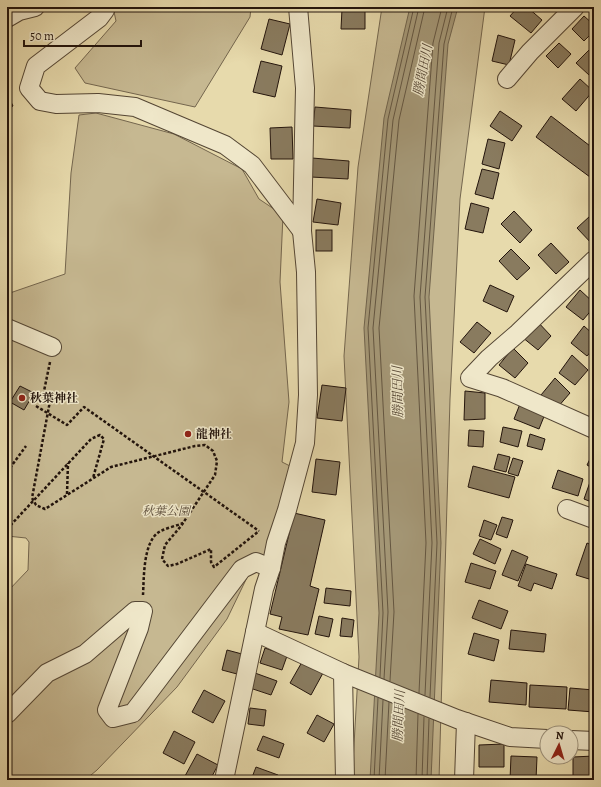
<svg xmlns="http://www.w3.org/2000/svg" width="601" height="787" font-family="Alegreya,'Noto Serif JP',serif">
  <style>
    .green { fill: #c6b891; stroke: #74664e }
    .water { fill: #a49776; stroke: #70634c }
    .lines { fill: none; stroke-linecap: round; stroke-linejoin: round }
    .shore { stroke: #645641; stroke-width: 1 }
    .building { fill: #897b5f; stroke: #23140c }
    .minor-casing { stroke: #544634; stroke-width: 20 }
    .path { stroke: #23140c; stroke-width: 2.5; stroke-dasharray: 3 2; stroke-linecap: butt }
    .minor { stroke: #efe7c9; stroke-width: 18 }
    .poi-dot { fill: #8f2418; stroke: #efe7c9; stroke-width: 1.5 }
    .labels { text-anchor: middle; stroke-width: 3; stroke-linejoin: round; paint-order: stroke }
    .poi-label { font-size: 12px; font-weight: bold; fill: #23140c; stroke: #efe7c9; text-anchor: start }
    .park-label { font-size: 12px; font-style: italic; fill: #5c4d3b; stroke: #efe7c9 }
    .water-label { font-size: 13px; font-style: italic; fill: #574836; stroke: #efe7c9 }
  </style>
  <rect width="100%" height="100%" fill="#e7daac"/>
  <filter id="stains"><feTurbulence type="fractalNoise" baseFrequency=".005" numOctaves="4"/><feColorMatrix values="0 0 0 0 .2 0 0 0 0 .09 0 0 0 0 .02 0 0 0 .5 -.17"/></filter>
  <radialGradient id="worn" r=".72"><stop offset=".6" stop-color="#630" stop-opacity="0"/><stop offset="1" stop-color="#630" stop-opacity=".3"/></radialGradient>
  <g class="green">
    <path d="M113 7H251L250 17 195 107 85 83 75 68 116 21Z"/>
    <path d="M382 7H485L460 199 450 399 439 780H352L359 657 344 356 358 167Z"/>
    <path d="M96 113 174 134 242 169 259 199 283 215 280 282 289 402 282 462 298 470 271 568 254 563 227 619 177 687 97 770 85 780H7V592L28 570 29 542 26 538 7 536V294L65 274 71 173 79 115Z"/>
  </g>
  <path class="water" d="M410 7H458L448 44 429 297 441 543 431 780H370L379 613 364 328 384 118Z"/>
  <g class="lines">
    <g class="shore">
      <path d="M380 677 383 613 368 328 388 119 414 7"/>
      <path d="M384 679 388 612 373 328 393 120 419 7"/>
      <path d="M390 681 394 612 379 328 399 120 425 7"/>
      <path d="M419 693 426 543 414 296 433 43 442 7"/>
      <path d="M425 695 432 543 420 297 439 43 448 7"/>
      <path d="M430 697 437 543 425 297 444 44 453 7"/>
      <path d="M374 780 378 698"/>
      <path d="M379 780 383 700"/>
      <path d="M385 780 389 702"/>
      <path d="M416 780 418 714"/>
      <path d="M422 780 424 717"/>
      <path d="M427 780 429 719"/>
    </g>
  </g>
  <g class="building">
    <path d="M518 7H527L542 20 531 33 510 16Z"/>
    <path d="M342 9H365V29H341Z"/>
    <path d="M584 16 594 25V31L584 41 572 29Z"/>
    <path d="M269 19 290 24 282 55 261 49Z"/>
    <path d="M498 35 515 40 509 65 492 61Z"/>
    <path d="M559 43 571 54 558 68 546 56Z"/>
    <path d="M589 50 594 55V70L589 75 576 63Z"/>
    <path d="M261 61 282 66 275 97 253 92Z"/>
    <path d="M580 79 593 91 576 111 562 99Z"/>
    <path d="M7 94 13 106 7 109Z"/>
    <path d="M315 107 351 110 350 128 313 126Z"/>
    <path d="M500 111 522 126 512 141 490 126Z"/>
    <path d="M551 116 594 149V180L536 137Z"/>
    <path d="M292 127 293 159H271L270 128Z"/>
    <path d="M488 139 505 143 499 169 482 164Z"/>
    <path d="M312 158 349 161 348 179 311 177Z"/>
    <path d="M482 169 499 173 493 199 475 194Z"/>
    <path d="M317 199 341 203 338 225 313 222Z"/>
    <path d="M471 203 489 208 483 233 465 229Z"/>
    <path d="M514 211 532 230 520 243 501 224Z"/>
    <path d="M590 216 594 220V246L577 228Z"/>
    <rect x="316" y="230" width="16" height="21"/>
    <path d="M551 243 569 262 556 274 538 255Z"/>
    <path d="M511 249 530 268 517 280 499 261Z"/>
    <path d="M490 285 514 296 507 312 483 301Z"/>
    <path d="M580 290 594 303V307L583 320 566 307Z"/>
    <path d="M536 320 551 336 538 350 522 337Z"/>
    <path d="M477 322 491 333 474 353 460 342Z"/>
    <path d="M584 326 594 335V348L587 356 571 343Z"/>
    <path d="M513 348 528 363 515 378 499 365Z"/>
    <path d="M572 355 588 370 575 385 559 373Z"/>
    <path d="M555 378 570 393 557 408 541 395Z"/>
    <path d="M322 385 346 388 342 421 317 418Z"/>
    <path d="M20 386 34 393 24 410 10 402Z"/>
    <path d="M465 391 485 393V419L464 420Z"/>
    <path d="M520 404 545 414 539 429 514 419Z"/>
    <path d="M503 427 522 431 518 447 500 442Z"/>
    <path d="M469 430 484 431 483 447 468 446Z"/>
    <path d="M530 434 545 439 542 450 527 446Z"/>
    <path d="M594 451V469L587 465Z"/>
    <path d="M498 454 510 457 506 472 494 469Z"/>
    <path d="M513 458 523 461 518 476 508 473Z"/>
    <path d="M316 459 340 462 336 495 312 492Z"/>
    <path d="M473 466 515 477 509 498 468 487Z"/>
    <path d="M558 470 583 479 578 496 552 488Z"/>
    <path d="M590 482 594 484V503L584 499Z"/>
    <path d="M294 513 325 520 310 586 319 589 308 635 279 629 282 617 270 614Z"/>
    <path d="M502 517 513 520 507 538 496 534Z"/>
    <path d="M484 520 497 525 491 540 479 536Z"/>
    <path d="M480 539 501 549 495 564 473 554Z"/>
    <path d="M587 543 594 546V563L589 579 576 575Z"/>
    <path d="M512 550 528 557 518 581 502 575Z"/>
    <path d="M471 563 496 571 490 589 465 582Z"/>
    <path d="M526 564 557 574 552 589 534 583 531 591 518 586Z"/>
    <path d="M326 588 351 591 350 606 324 603Z"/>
    <path d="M479 600 508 611 501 629 472 618Z"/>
    <path d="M319 616 333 619 329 637 315 634Z"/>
    <path d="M342 618 354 620 352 637 340 636Z"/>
    <path d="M511 630 546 634 544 652 509 649Z"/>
    <path d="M474 633 499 640 494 661 468 654Z"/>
    <path d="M265 648 287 656 282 670 260 663Z"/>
    <path d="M227 650 242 654 237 674 222 670Z"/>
    <path d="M302 662 323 673 311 695 290 683Z"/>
    <path d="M255 673 277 681 271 695 250 688Z"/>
    <path d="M491 680 527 683 526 705 489 702Z"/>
    <path d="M530 685 567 687 566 709 529 707Z"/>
    <path d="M570 688 594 690V712L568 710Z"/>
    <path d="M204 690 225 701 213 723 192 712Z"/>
    <path d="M250 708 266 710 264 726 248 724Z"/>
    <path d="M317 715 334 724 324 742 307 733Z"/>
    <path d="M174 731 195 742 184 764 163 753Z"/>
    <path d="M263 736 284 744 279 758 257 750Z"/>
    <path d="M504 744V767H479V745Z"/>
    <path d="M197 754 218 765 210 780H193L185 776Z"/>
    <path d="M511 756 537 757 536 780H510Z"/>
    <path d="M594 756V777H573V757Z"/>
    <path d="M256 767 278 775 276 780H251Z"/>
  </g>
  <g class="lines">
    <g class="minor-casing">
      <g id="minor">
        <path d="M104 7 105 10 99 18 36 66 29 88 40 101 56 104 98 103 135 107 225 145 252 165 302 231"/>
        <path d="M7 18 19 11 35 7"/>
        <path d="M507 79 530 52 575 7"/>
        <path d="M594 260 518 333 489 358 470 378 502 388 594 429"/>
        <path d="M7 328 52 347"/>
        <path d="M567 509 594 519"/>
        <path d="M255 632 343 673 457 719 510 737 547 739"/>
        <path d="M343 673 345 780"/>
        <path d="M7 714 47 673 85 654 135 611H143L139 628 107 710 113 718 133 713 242 569 256 562 271 568"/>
        <path d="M571 740 594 741"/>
        <path d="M224 780 264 589 271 568 276 543 287 510 305 443 308 395 306 272 302 231 305 88 298 7"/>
        <path d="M464 780 466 722"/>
      </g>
    </g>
    <g class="path">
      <path d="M50 362 44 391 50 401 32 498 36 505 45 509 111 467 195 446 205 445 213 451 217 461 215 475 181 526 165 545 162 559 168 566 177 564 211 549V562L214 567 259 531"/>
      <path d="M36 406 67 425 84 407 259 531"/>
      <path d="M7 472 26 446"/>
      <path d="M67 494 68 463"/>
      <path d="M7 529 91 439 100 435 104 439 93 478"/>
      <path d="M143 595C144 578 143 542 159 532 166 528 176 526 183 523"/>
    </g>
    <use href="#minor" class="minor"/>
  </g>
  <g class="poi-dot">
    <circle cx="22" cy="398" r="4"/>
    <circle cx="188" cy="434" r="4"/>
  </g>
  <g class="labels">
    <g class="poi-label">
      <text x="30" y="402">秋葉神社</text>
      <text x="196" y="438">龍神社</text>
    </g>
    <g class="park-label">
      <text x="166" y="515">秋葉公園</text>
    </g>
    <g class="water-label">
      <text transform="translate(422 70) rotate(-79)" y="5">勝間田川</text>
      <text transform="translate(397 392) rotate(-91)" y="5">勝間田川</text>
      <text transform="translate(398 716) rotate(-87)" y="5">勝間田川</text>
    </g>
  </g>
  <rect width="601" height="787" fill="none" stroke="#e7daac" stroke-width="24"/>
  <rect x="8" y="8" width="585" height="771" fill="none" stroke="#23140c" stroke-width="2"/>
  <rect x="12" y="12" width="577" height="763" fill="none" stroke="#23140c"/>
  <g transform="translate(559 745) rotate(5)"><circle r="19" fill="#efe7c9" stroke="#9d937d"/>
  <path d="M0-3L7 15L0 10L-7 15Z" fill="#8f2418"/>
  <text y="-6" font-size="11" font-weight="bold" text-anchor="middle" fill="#23140c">N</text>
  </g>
  <path d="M24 40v6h117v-6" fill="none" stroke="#23140c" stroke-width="2"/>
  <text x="30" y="40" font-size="12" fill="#23140c" stroke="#efe7c9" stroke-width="3" paint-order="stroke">50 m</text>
  <rect width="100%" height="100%" filter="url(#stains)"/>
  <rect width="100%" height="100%" fill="url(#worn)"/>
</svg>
